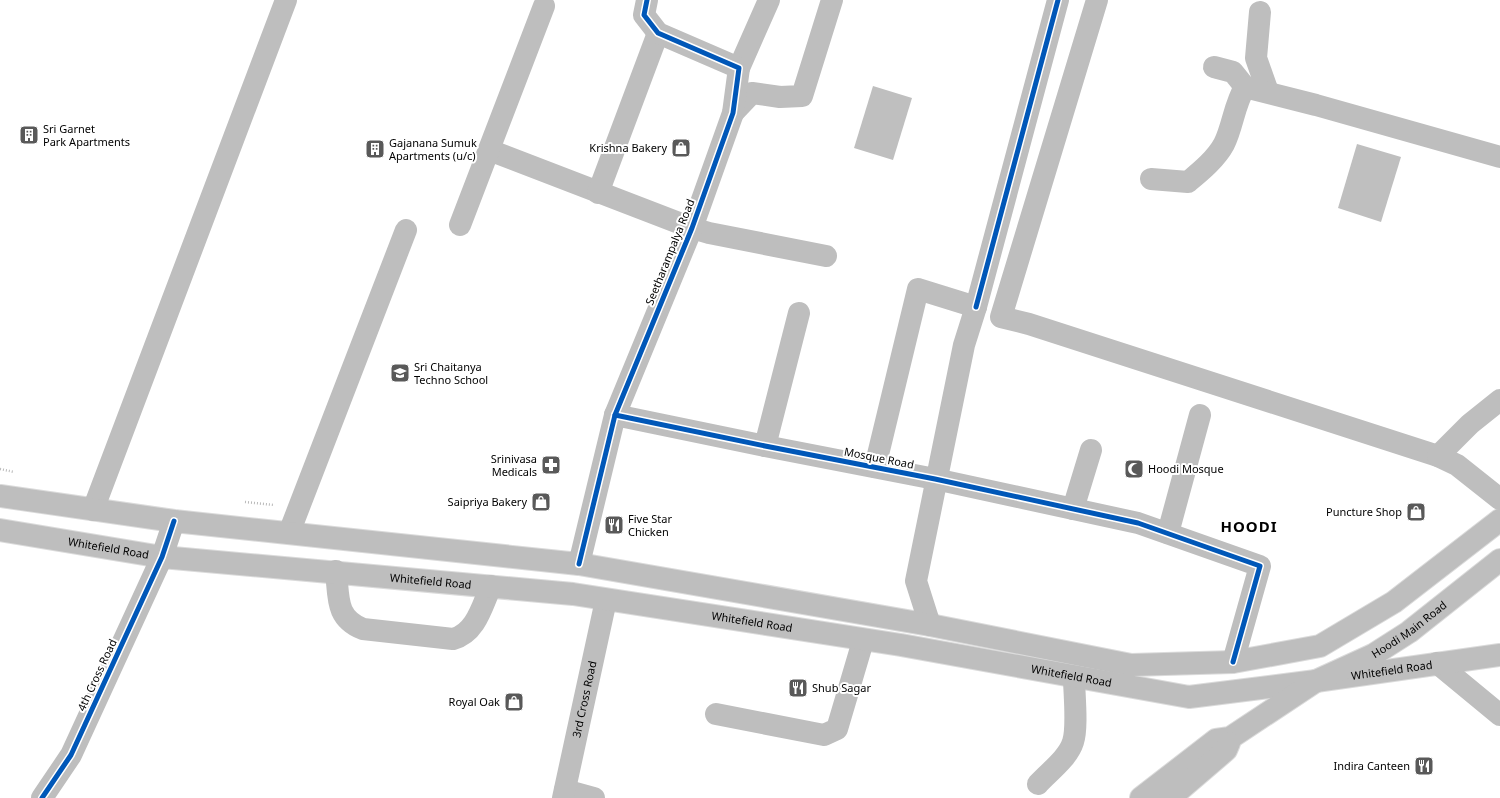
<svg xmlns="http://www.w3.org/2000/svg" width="1500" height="798" font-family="'Noto Sans',sans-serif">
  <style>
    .water { fill: #bfbfbf }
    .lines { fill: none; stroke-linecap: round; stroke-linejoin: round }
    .major-casing { stroke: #dbdbdb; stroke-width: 24 }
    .path { stroke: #b9b9b9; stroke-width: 2.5; stroke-dasharray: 1 2; stroke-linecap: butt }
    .minor { stroke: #bebebe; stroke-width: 22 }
    .major { stroke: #bebebe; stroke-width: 22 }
    .cycleway-casing { stroke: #fff; stroke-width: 8 }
    .cycleway { stroke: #0057b8; stroke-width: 5 }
    .labels { text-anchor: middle; stroke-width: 4; stroke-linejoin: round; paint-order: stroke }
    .poi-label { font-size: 11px; fill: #000; stroke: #fff; text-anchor: start }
    .street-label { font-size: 11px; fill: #000; stroke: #fff }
    .district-label { font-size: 15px; font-weight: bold; letter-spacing: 1px; fill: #000; stroke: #fff }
  </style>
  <rect width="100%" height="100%" fill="#fff"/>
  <g class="water">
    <path d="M873 86 912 98 893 160 854 148Z"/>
    <path d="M1357 144 1401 157 1381 222 1338 208Z"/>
  </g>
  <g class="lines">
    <g class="major-casing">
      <g id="major">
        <path d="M0 496 174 521 579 564 930 625 1131 665 1233 662 1320 646 1394 602 1500 520"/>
        <path id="s2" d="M0 530 162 557 573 594 901 645 1189 697 1316 681 1500 655"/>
        <path id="s3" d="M1141 798 1216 740 1230 738 1316 681 1373 655 1409 632 1500 560"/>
        <path d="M1170 798 1226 750 1229 743"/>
      </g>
    </g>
    <g class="path">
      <path d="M0 469 14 472"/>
      <path d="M245 502 274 505"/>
    </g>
    <g class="minor">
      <path d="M1097 0 1001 317 1029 324 1438 456 1457 465 1500 499"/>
      <path d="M1260 12 1256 58 1268 92"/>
      <path d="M1214 67 1233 72 1245 87"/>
      <path d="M739 68 769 0"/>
      <path d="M733 113 752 93 780 97 802 96 832 0"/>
      <path d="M489 150 692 228 709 233 826 256"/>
      <path d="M1151 179 1188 182C1200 172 1216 159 1224 144 1233 126 1234 105 1245 87L1316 105 1500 157"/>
      <path d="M598 193 658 33"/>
      <path d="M460 225 544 6"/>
      <path d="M976 307 1058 0"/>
      <path d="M615 415 765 446 935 479 1138 523 1260 566 1233 662"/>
      <path d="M765 446 799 313"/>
      <path d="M1438 456 1470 424 1500 400"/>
      <path d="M875 467 918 289 976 307 964 345 916 581 930 625"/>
      <path d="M1073 509 1091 450"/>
      <path d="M93 510 286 0"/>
      <path d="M289 533 406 230"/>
      <path d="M1168 533 1200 415"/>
      <path d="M579 564 615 415 692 228 733 113 739 68 658 33 644 15 647 0"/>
      <path d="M336 571C339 597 335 618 363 629L453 639C476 633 482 606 491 586"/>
      <path d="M1437 663 1500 715"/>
      <path d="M716 714 824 735 837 729 863 641"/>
      <path d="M1038 784C1049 772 1068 758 1073 742 1078 727 1074 693 1074 677"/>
      <path d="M565 790 594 798"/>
      <path d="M42 798 71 755 162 557 174 521"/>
      <path id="s1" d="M563 798 606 600"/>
    </g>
    <use href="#major" class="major"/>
    <g class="cycleway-casing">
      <g id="cycleway">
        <path d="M976 307 1058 0"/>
        <path d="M615 415 765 446 935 479 1138 523 1260 566 1233 662"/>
        <path d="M579 564 615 415 692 228 733 113 739 68 658 33 644 15 647 0"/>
        <path d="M42 798 71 755 162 557 174 521"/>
      </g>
    </g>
    <use href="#cycleway" class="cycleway"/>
  </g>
  <defs>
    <g id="building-square" transform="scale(1)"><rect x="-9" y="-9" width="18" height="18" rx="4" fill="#595959" stroke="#fff"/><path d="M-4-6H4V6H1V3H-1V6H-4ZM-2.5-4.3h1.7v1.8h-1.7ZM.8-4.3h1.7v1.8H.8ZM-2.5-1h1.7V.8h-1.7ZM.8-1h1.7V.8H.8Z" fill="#fff"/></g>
    <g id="shop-square" transform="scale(1)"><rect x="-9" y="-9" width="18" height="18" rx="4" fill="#595959" stroke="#fff"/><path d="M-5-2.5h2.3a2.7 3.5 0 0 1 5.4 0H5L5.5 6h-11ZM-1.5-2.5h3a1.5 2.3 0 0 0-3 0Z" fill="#fff"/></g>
    <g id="school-square" transform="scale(1)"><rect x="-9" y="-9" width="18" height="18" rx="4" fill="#595959" stroke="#fff"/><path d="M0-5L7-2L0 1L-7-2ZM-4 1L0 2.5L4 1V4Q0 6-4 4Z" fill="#fff"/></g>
    <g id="pharmacy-square" transform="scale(1)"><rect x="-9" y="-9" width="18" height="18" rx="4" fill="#595959" stroke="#fff"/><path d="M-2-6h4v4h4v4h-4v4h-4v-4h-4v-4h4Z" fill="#fff"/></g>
    <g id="mosque-square" transform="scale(1)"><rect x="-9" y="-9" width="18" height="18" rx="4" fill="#595959" stroke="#fff"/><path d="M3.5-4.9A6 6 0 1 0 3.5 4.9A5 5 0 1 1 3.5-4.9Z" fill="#fff"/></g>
    <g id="restaurant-square" transform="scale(1)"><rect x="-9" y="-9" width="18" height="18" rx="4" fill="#595959" stroke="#fff"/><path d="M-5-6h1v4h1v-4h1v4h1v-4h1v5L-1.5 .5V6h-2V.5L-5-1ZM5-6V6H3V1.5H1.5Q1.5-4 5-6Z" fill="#fff"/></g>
  </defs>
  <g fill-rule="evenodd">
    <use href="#building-square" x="29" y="135"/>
    <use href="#shop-square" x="681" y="148"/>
    <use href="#building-square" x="375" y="149"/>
    <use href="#school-square" x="400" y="373"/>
    <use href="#pharmacy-square" x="551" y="465"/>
    <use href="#mosque-square" x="1134" y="469"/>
    <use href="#shop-square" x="541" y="502"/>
    <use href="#shop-square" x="1416" y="512"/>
    <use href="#restaurant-square" x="614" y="525"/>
    <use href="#restaurant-square" x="798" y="688"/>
    <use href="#shop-square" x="514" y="702"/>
    <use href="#restaurant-square" x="1424" y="766"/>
  </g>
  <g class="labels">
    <g class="poi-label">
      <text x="43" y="133">Sri Garnet<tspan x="43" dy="13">Park Apartments</tspan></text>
      <text x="389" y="147">Gajanana Sumuk<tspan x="389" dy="13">Apartments (u/c)</tspan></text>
      <text x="667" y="152" text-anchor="end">Krishna Bakery</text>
      <text x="414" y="371">Sri Chaitanya<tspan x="414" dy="13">Techno School</tspan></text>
      <text x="537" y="463" text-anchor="end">Srinivasa<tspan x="537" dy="13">Medicals</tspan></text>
      <text x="1148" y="473">Hoodi Mosque</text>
      <text x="527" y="506" text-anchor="end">Saipriya Bakery</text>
      <text x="1402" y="516" text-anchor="end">Puncture Shop</text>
      <text x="628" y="523">Five Star<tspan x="628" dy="13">Chicken</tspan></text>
      <text x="812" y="692">Shub Sagar</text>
      <text x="500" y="706" text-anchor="end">Royal Oak</text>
      <text x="1410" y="770" text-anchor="end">Indira Canteen</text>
    </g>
    <g class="street-label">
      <text transform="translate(670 252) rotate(-68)" y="4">Seetharampalya Road</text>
      <text transform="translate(879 458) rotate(11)" y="4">Mosque Road</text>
      <text dy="4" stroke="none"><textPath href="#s2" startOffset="110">Whitefield Road</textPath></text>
      <text dy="4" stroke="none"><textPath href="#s2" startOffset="434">Whitefield Road</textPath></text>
      <text dy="4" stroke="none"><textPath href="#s2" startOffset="758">Whitefield Road</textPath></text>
      <text dy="4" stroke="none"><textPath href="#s3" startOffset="319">Hoodi Main Road</textPath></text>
      <text dy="4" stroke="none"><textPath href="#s2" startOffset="1406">Whitefield Road</textPath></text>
      <text transform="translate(97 675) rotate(-65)" y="4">4th Cross Road</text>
      <text dy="4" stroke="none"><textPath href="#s2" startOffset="1082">Whitefield Road</textPath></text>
      <text dy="4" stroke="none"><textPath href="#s1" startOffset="101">3rd Cross Road</textPath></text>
    </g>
    <g class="district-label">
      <text x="1249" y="532">HOODI</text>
    </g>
  </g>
</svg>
